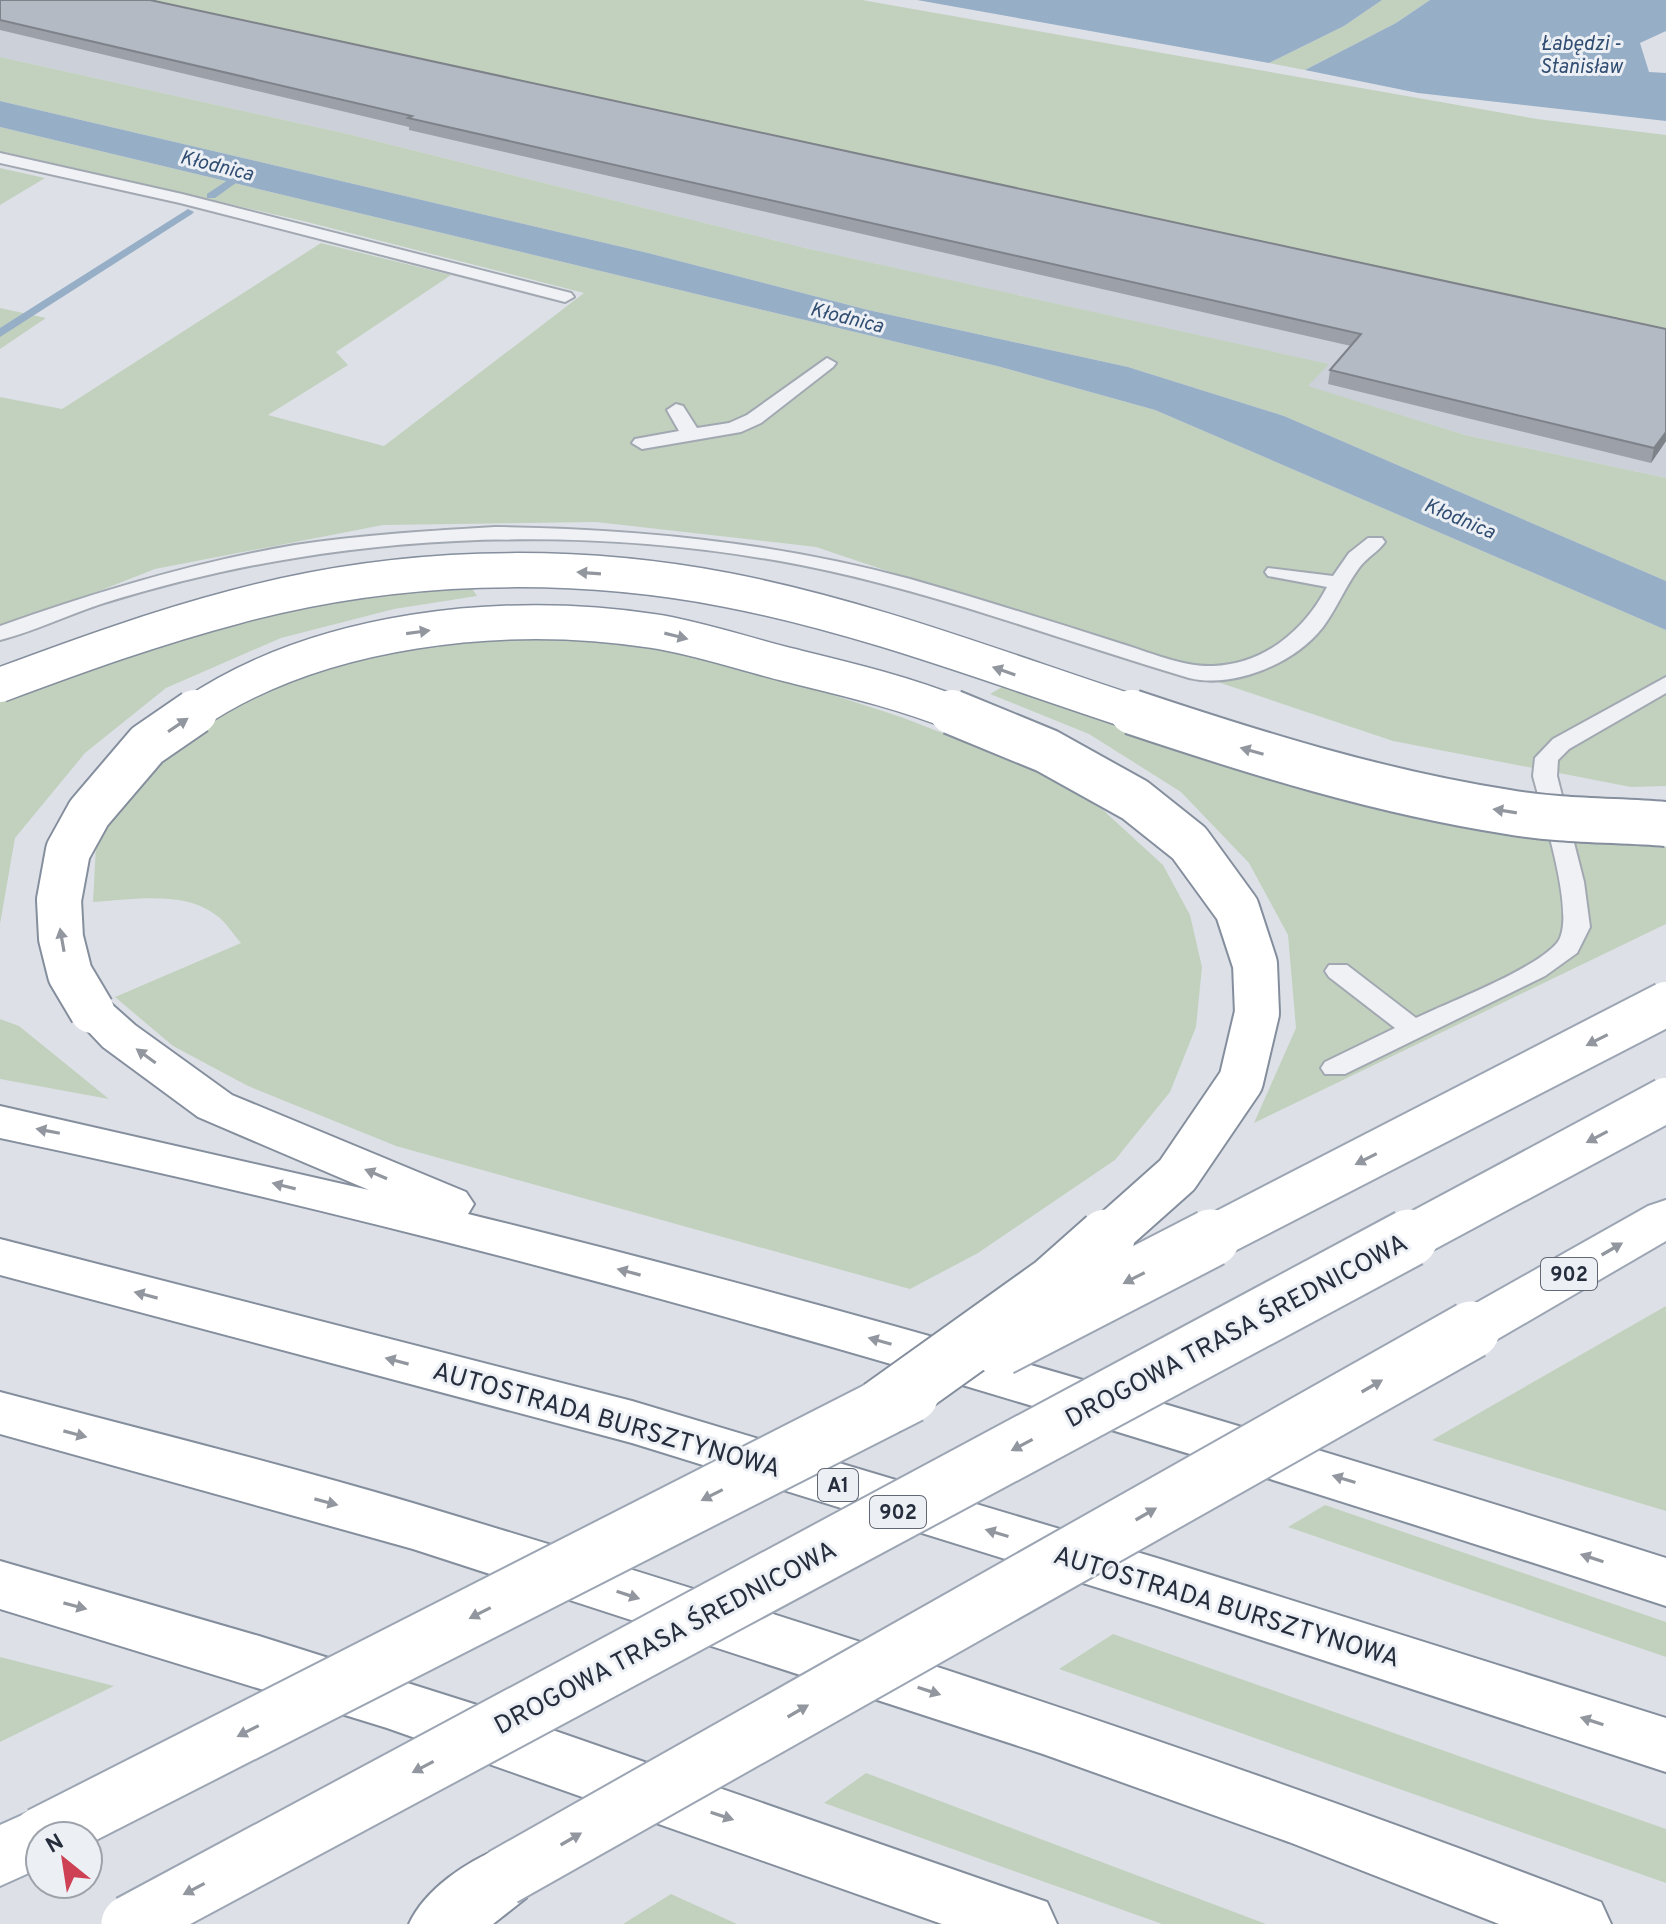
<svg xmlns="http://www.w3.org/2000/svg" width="1666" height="1924" font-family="Overpass,sans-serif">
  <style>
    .built { fill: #cbd0d9 }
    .green { fill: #c2d1be }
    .water { fill: #97aec7 }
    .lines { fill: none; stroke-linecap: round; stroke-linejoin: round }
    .stream { fill: #97aec7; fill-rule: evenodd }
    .service-casing { stroke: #a2a8b1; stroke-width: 4 }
    .primary-casing { stroke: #9ca5b3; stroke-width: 4 }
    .motorway-casing { stroke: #848e9d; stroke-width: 4 }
    .service { fill: #eff1f5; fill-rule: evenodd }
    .primary { fill: #fff; fill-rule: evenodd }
    .motorway { fill: #fff; fill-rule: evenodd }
    .primary-bridge-far1-casing { stroke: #9ca5b3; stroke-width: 48; stroke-linecap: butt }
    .primary-bridge-casing { stroke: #9ca5b3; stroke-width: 61; stroke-linecap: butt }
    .motorway-bridge-far2-casing { stroke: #848e9d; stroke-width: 37; stroke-linecap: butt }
    .motorway-bridge-far1-casing { stroke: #848e9d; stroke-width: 48; stroke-linecap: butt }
    .motorway-bridge-casing { stroke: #848e9d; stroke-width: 61; stroke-linecap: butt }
    .primary-bridge-far1 { stroke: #fff; stroke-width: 44 }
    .primary-bridge { stroke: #fff; stroke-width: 57 }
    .motorway-bridge-far2 { stroke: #fff; stroke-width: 34 }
    .motorway-bridge-far1 { stroke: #fff; stroke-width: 44 }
    .motorway-bridge { stroke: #fff; stroke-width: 57 }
    .wall { fill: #9ba0a9 }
    .shaded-wall { fill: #7e8289 }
    .building { fill: #b4bac4; stroke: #7e8289; stroke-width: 2 }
    .oneway { fill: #92969e }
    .labels { text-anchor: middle; stroke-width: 6; stroke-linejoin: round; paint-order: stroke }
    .far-water-label { font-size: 20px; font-style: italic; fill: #314d71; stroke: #ecf0f5 }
    .shield { fill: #ecf0f5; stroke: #616874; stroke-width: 2 }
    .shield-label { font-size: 20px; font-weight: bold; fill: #262e3d }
    .near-street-label { font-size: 26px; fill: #262e3d; stroke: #ecf0f5 }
  </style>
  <rect width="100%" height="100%" fill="#dde1e7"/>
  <path class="built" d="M0 0 1666 341V478L1465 435 1307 386 1328 364 801 247 348 134 0 57Z"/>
  <g class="green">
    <path d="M140 0H862L1537 119 1666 135V341Z"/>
    <path d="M1382 0H1430L1396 23 1305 70 1269 63 1344 26Z"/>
    <path d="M0 57 348 134 801 247 1329 364 1308 386 1465 435 1666 478V581L1284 416 1128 367 868 310 648 253 0 101Z"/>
    <path d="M0 127 997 366 1155 410 1666 630V786L1631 787 1393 741 816 547 596 522 383 525 155 569 0 630V397L62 409 321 243 451 275 336 352 348 365 268 415 384 446 584 293 303 221 0 151Z"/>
    <path d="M0 168 45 178 0 205Z"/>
    <path d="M0 308 46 318 0 349Z"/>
    <path d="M471 587 477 596 394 609 281 638 166 688 85 753 15 838 0 924V700L147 648 247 621 366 594Z"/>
    <path d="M453 638 633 640 716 657 901 717 1039 770 1103 810 1163 865 1190 915 1202 967 1196 1027 1170 1092 1115 1160 978 1253 910 1289 396 1146 248 1086 173 1046 115 997 241 943C233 934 225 921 216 915 183 890 131 900 93 902L96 845 132 782 189 735 271 688 355 657Z"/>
    <path d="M1002 687 1239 762 1525 835 1666 847V924L1254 1123 1296 1028 1288 935 1249 863 1181 792 1089 734 990 694Z"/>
    <path d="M0 1019 19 1026 109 1099 0 1079Z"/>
    <path d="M1666 1306V1511L1432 1440Z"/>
    <path d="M1325 1505 1666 1622V1657L1288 1527Z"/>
    <path d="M1113 1634 1666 1829V1883L1059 1669Z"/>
    <path d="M0 1657 114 1686 0 1742Z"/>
    <path d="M866 1773 1266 1924H1162L824 1803Z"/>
    <path d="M671 1894 737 1924H623Z"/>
  </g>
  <g class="water">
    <path d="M917 0H1382L1344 26 1269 63Z"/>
    <path d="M1430 0H1666V31L1640 43 1649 72 1666 73V121L1418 93 1305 70 1396 23Z"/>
    <path d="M0 101 648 253 868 310 1128 367 1284 416 1666 581V630L1155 410 997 366 0 127Z"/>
  </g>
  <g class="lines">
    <g class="stream">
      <path d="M243 170 247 171V175L215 198H207V194Z"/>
      <path d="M188 209 194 212 192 214 0 337V328Z"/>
    </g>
    <g class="service-casing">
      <g id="service">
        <path d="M0 153 182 194 571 293 574 297 565 302 180 203 0 163Z"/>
        <path d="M827 358 836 363 833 367 761 423 741 432 642 449 632 443 635 439 679 431 667 410 676 404 683 406 697 428 729 423 747 415Z"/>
        <path d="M495 527C636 529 774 542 910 579 980 599 1050 621 1119 643 1149 652 1182 667 1213 666 1264 664 1304 631 1327 587L1268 576 1265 572 1268 568 1333 576 1349 553 1368 538H1382L1385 542C1378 552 1366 558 1359 568 1345 587 1337 608 1323 627 1295 663 1235 689 1189 678 1060 640 933 591 801 565 635 533 462 531 295 558 231 568 166 584 104 603 69 614 36 631 0 640V626C96 592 194 562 295 545 361 535 428 531 495 527Z"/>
        <path d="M1666 677V693L1569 749 1558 760 1557 776 1584 882 1590 927 1577 953 1545 976 1345 1074H1325L1321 1068 1325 1062 1395 1028 1329 977 1325 971 1329 965H1347L1416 1018C1451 1001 1534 970 1557 943 1578 918 1541 808 1533 776L1535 758 1553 739Z"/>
      </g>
    </g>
    <g class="primary-casing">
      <g id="primary">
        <path d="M1666 1200V1241L1489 1344 1471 1349 1453 1344 1445 1330 1453 1316 1648 1206Z"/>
        <path d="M40 1807 62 1816 72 1836H40V1868L0 1886V1825Z"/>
      </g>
    </g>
    <g class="motorway-casing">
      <g id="motorway">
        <path d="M92 996 108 1001 135 1025 232 1095 466 1192 474 1204 468 1214C872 1313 1270 1433 1666 1558V1606C1118 1427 565 1256 0 1138V1106L369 1190 198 1117 103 1047 69 1011 76 1001Z"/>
        <path d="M0 1239 632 1401 1160 1559 1666 1718V1772L1160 1607 632 1443 0 1275Z"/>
        <path d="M0 1392C139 1429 279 1463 416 1504 815 1624 1212 1752 1601 1902L1611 1924H1499L1289 1842 1043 1754 413 1549 0 1434Z"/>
        <path d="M0 1561 259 1636 515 1717 1047 1902 1057 1924H942L387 1728 0 1609Z"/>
        <path d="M503 1847 526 1856 535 1877 526 1898 493 1924H409C425 1889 467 1861 503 1847Z"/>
      </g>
    </g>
    <use href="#service" class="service"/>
    <use href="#primary" class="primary"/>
    <use href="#motorway" class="motorway"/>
    <g class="primary-bridge-far1-casing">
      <g id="primary-bridge-far1">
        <path d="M1208 1240 1666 1004"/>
        <path d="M1405 1240 1666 1100"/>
      </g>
    </g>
    <g class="primary-bridge-casing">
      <g id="primary-bridge">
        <path d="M1000 1347 1211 1238"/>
        <path d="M41 1836 910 1394"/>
        <path d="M503 1877 1471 1330"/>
        <path d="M130 1924 1409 1238"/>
      </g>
    </g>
    <g class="motorway-bridge-far2-casing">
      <g id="motorway-bridge-far2">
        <path d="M0 685C78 656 155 628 235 607 393 564 566 559 727 590 867 617 1003 670 1138 714"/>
        <path d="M192 714C318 628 505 608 653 631 699 638 744 654 789 665 846 679 902 692 957 714"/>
      </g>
    </g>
    <g class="motorway-bridge-far1-casing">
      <g id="motorway-bridge-far1">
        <path d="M952 712 1047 751 1135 800 1189 843 1237 909 1255 964 1257 1013 1241 1081 1177 1175 1104 1240"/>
        <path d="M1132 712C1255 753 1379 792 1508 812 1560 821 1614 820 1666 824"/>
        <path d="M92 1011 70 974 61 938 59 900 68 851 89 813 147 745 195 712"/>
      </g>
    </g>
    <g class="motorway-bridge-casing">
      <path id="motorway-bridge" d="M881 1408 1053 1285 1106 1238"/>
    </g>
    <use href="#primary-bridge-far1" class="primary-bridge-far1"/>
    <use href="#primary-bridge" class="primary-bridge"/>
    <use href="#motorway-bridge-far2" class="motorway-bridge-far2"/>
    <use href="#motorway-bridge-far1" class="motorway-bridge-far1"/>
    <use href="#motorway-bridge" class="motorway-bridge"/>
  </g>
  <path class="wall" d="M0 0 1666 329V441L1651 463 1328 384 1330 370 1351 346 409 130V127L0 30Z"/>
  <path class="shaded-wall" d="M1666 432V441L1651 463 1654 448Z"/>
  <path class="building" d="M0 0H150L1666 329V432L1654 448 1330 370 1361 334 408 118 412 116 0 20Z"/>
  <defs><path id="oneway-solid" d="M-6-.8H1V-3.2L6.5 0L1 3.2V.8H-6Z" transform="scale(2)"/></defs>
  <g class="oneway">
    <use href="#oneway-solid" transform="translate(589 573) rotate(-176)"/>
    <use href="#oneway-solid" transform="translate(418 632) rotate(-8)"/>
    <use href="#oneway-solid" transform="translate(676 636) rotate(14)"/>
    <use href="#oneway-solid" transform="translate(1004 671) rotate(-161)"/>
    <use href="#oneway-solid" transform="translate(178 725) rotate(-34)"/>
    <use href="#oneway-solid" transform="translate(1252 751) rotate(-164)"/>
    <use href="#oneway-solid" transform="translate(1505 811) rotate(-171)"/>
    <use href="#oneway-solid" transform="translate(62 940) rotate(-100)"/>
    <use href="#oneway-solid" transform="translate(1597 1040) rotate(153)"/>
    <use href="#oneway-solid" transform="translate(146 1056) rotate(-144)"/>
    <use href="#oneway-solid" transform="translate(48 1131) rotate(-169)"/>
    <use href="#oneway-solid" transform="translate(1597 1137) rotate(152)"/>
    <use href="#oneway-solid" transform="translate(1366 1159) rotate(153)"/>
    <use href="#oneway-solid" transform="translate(376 1174) rotate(-157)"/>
    <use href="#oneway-solid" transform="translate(284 1186) rotate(-166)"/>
    <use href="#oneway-solid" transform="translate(1612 1249) rotate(-30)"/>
    <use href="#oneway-solid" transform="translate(629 1272) rotate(-165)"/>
    <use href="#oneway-solid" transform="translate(1134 1278) rotate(153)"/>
    <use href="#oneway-solid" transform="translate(146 1295) rotate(-165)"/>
    <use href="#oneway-solid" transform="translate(880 1341) rotate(-164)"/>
    <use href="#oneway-solid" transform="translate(397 1361) rotate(-165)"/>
    <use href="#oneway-solid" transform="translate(1372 1386) rotate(-30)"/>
    <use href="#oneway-solid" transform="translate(75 1434) rotate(15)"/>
    <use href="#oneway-solid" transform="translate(1022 1445) rotate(152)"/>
    <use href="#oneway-solid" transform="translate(1344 1479) rotate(-163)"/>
    <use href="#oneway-solid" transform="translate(712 1495) rotate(153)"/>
    <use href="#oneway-solid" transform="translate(326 1502) rotate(15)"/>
    <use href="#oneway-solid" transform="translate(1146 1514) rotate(-30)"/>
    <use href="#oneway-solid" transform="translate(997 1533) rotate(-163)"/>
    <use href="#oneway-solid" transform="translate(1592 1558) rotate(-162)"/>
    <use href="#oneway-solid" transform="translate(628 1595) rotate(18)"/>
    <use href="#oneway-solid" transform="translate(75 1606) rotate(15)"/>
    <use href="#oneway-solid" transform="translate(480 1613) rotate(153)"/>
    <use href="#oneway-solid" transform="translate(929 1691) rotate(18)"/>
    <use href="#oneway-solid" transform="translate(798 1711) rotate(-30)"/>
    <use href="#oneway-solid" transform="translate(1592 1721) rotate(-162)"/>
    <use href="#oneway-solid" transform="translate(248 1731) rotate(153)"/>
    <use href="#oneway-solid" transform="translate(423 1767) rotate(152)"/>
    <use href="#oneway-solid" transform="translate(722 1816) rotate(18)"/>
    <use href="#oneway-solid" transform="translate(571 1839) rotate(-30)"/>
    <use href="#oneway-solid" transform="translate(194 1889) rotate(152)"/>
  </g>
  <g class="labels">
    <g class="far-water-label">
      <text x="1581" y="50">Łabędzi -<tspan x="1581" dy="23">Stanisław</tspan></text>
      <text transform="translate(217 165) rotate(14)" y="7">Kłodnica</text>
      <text transform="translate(847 317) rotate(14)" y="7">Kłodnica</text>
      <text transform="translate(1460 518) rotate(23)" y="7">Kłodnica</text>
    </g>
    <g class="shield">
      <rect x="1541" y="1258" width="56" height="32" rx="6"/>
      <rect x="818" y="1469" width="40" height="32" rx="6"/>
      <rect x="870" y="1496" width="56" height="32" rx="6"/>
    </g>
    <g class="shield-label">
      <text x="1569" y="1281">902</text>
      <text x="838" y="1492">A1</text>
      <text x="898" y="1519">902</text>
    </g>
    <g class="near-street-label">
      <text transform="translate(1236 1330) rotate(-28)" y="9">DROGOWA TRASA ŚREDNICOWA</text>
      <text transform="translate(607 1419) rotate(16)" y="9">AUTOSTRADA BURSZTYNOWA</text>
      <text transform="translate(1227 1606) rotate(17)" y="9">AUTOSTRADA BURSZTYNOWA</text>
      <text transform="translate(665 1637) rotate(-28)" y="9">DROGOWA TRASA ŚREDNICOWA</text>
    </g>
  </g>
  <g transform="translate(64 1860) rotate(330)"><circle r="38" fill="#ecf0f5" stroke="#9da2ab" stroke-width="2"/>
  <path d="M0-6L14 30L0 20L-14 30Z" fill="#ce4053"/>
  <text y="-12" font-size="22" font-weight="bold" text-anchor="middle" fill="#262e3d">N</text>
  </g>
</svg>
